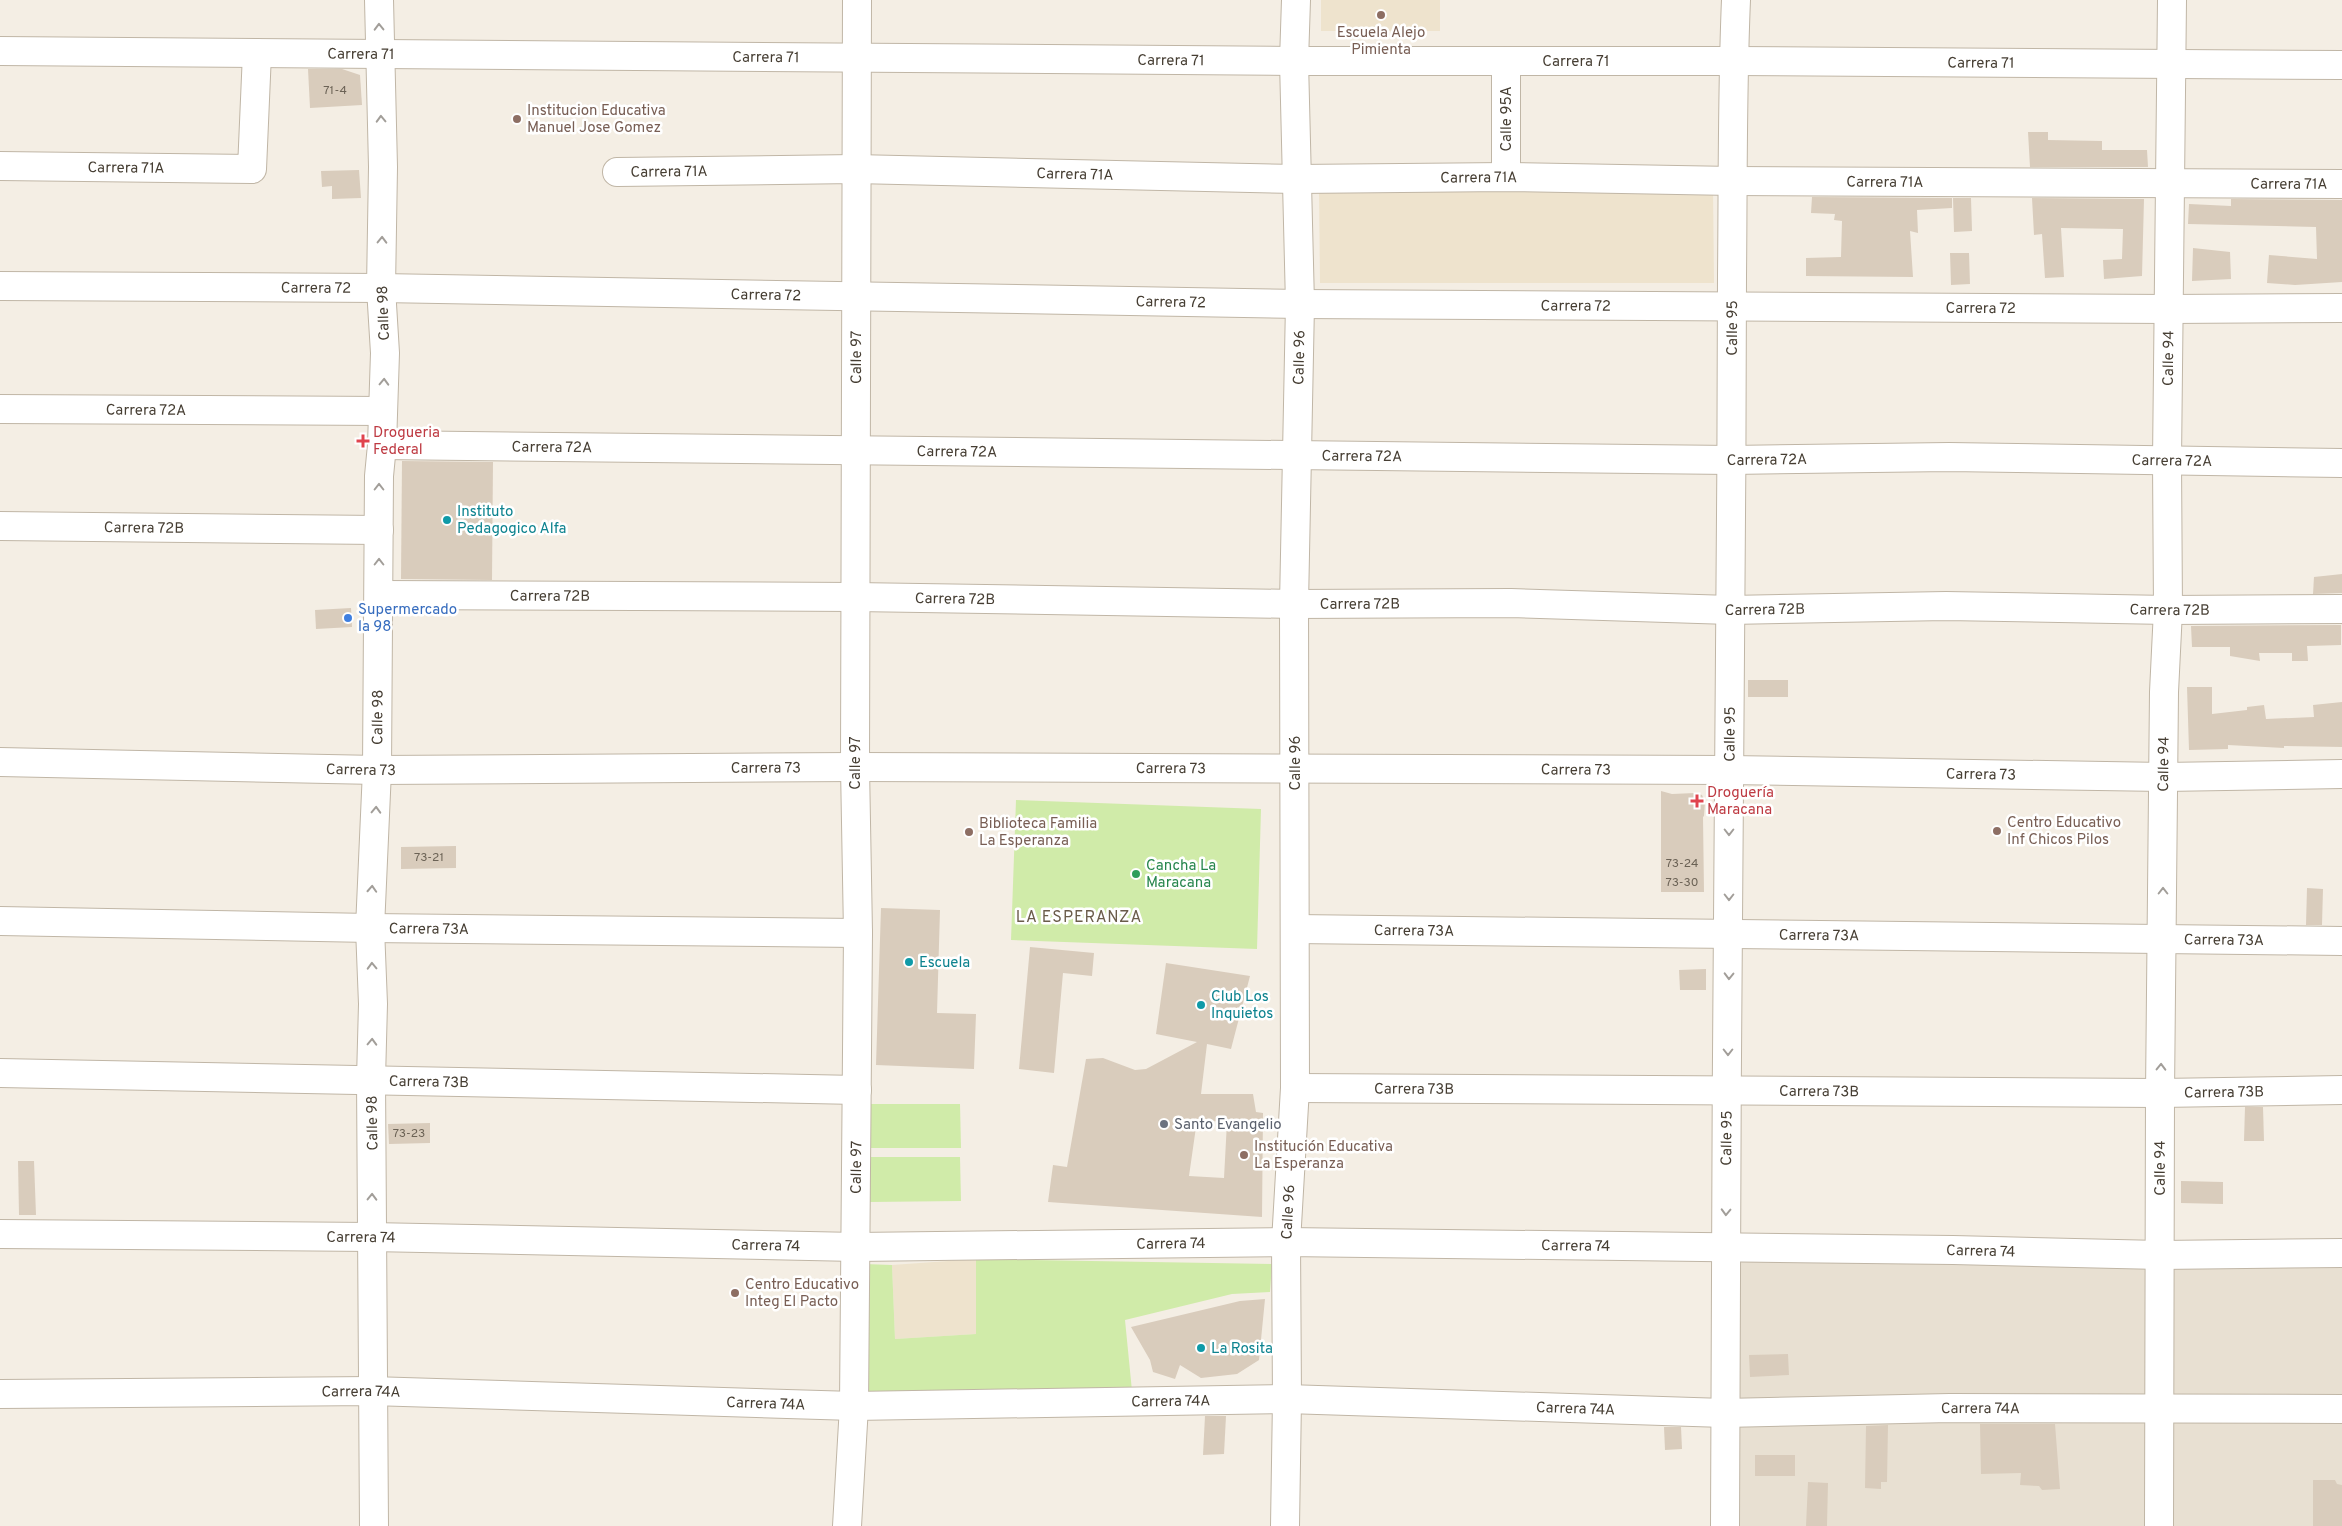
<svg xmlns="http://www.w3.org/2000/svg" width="2342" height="1526" font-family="Overpass,sans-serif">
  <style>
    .residential { fill: #e8e0d2 }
    .education { fill: #eee3cd }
    .green { fill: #d0eba9 }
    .building { fill: #d9ccbc; fill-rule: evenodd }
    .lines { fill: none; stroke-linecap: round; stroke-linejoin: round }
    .minor-casing { stroke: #c0b6a6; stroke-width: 30 }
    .minor { stroke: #fff; stroke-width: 28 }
    .oneway { stroke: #a29e99 }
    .education-dot { fill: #8d6e63; stroke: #fff; stroke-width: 2 }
    .health-dot { fill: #e0444e; stroke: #fff; stroke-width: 2 }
    .culture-dot { fill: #0f9aa8; stroke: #fff; stroke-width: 2 }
    .shop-dot { fill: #3f7fe0; stroke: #fff; stroke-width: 2 }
    .leisure-dot { fill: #2e9e5b; stroke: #fff; stroke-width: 2 }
    .worship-dot { fill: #6b7280; stroke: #fff; stroke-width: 2 }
    .labels { text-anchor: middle; stroke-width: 5; stroke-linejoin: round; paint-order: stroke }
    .number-label { font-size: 12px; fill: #6b6255 }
    .education-label { font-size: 15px; fill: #785e54; stroke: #fff; text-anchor: start }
    .street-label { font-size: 15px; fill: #463e33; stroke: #fff }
    .health-label { font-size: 15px; fill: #be3a42; stroke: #fff; text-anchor: start }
    .culture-label { font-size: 15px; fill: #0d838f; stroke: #fff; text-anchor: start }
    .shop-label { font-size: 15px; fill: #366cbe; stroke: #fff; text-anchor: start }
    .leisure-label { font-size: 15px; fill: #27864d; stroke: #fff; text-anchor: start }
    .worship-label { font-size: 15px; fill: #5b616d; stroke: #fff; text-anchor: start }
    .neighbourhood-label { font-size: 16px; letter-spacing: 1px; fill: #6a5c4a; stroke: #fff }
  </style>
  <rect width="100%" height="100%" fill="#f4eee4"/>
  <path class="residential" d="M1724 1247 2342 1267V1526H1724Z"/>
  <g class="education">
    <rect x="1321" y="0" width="119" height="31"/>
    <path d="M1319 187H1713L1714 283H1320Z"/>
    <path d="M976 1259V1334L895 1339 892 1265Z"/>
  </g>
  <g class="green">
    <path d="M1016 800 1261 809 1257 949 1011 940Z"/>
    <path d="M870 1104H960L961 1148H870Z"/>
    <path d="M870 1157H960L961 1201 870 1202Z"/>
    <path d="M976 1259 1272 1264 1270 1292 1232 1294 1125 1320 1132 1391H864V1264L892 1265 895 1339 976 1334Z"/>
  </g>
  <g class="building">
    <path d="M308 69H342L360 75 362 105 310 108Z"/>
    <path d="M2028 132H2048V140L2102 141V150H2147L2148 167H2030Z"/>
    <path d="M359 170 361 198 332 199V186L322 187 321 171Z"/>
    <path d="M1812 197 1952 198V208L1917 210 1918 233 1910 231 1913 277 1806 276V258L1841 257 1842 221 1834 220 1835 214 1811 213Z"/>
    <path d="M1953 198H1971L1972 231 1954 232Z"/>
    <path d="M2032 198 2144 199 2142 276 2104 279 2103 260 2122 259 2123 229 2061 228 2064 277 2045 278 2042 234 2034 235Z"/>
    <path d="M2231 199 2342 200V282L2295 285 2267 283 2269 255 2317 259 2316 227 2188 224 2189 204 2231 206Z"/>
    <path d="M2193 248 2230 252 2231 279 2192 281Z"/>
    <path d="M1950 253H1969L1970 284 1951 285Z"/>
    <path d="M402 461 493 462 492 580 401 579Z"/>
    <path d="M2342 574V593L2313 594 2314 577Z"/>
    <path d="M351 608 352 627 316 629 315 610Z"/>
    <path d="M2341 625V645L2307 646 2308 661H2292V653H2259L2260 661 2230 656V647H2192L2191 626Z"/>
    <rect x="1748" y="680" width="40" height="17"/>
    <path d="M2187 687H2212V714L2247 710V707L2264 705 2266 719 2314 717 2313 705 2342 702V747L2284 746V748L2228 745V749L2189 750Z"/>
    <path d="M1661 791 1672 794 1695 793 1702 795 1705 802 1704 816 1703 817 1704 892H1661Z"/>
    <path d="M456 846V868L401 869V847Z"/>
    <path d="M2307 888 2323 889 2322 925H2306Z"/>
    <path d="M881 908 940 910 937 1013 976 1014 974 1069 876 1065Z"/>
    <path d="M1030 947 1094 953 1092 976 1063 973 1054 1073 1019 1069Z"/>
    <path d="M1166 963 1250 976 1231 1049 1207 1044 1201 1094H1253L1256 1112 1263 1113 1262 1217 1048 1202 1053 1165 1067 1167 1086 1059 1103 1058 1135 1070 1146 1069 1197 1042 1156 1034ZM1197 1120 1227 1122 1224 1178 1189 1176Z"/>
    <path d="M1706 969V990H1680L1679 970Z"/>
    <path d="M2245 1107H2263L2264 1141H2244Z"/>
    <path d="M430 1123V1143L389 1144 388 1124Z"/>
    <path d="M18 1161H34L36 1215H19Z"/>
    <path d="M2181 1181 2223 1182V1204L2181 1203Z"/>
    <path d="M1265 1299 1259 1360 1237 1374 1201 1378 1180 1365 1175 1379 1153 1372 1150 1360 1131 1327 1240 1301Z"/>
    <path d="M1788 1354 1789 1375 1750 1377 1749 1355Z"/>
    <path d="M1205 1416H1226L1224 1454 1203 1455Z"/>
    <path d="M1980 1424H2055L2060 1489 2042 1490 2039 1486 2020 1485 2021 1473 1981 1474Z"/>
    <path d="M1888 1425 1887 1482H1881V1489L1865 1488 1866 1426Z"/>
    <path d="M1664 1427H1681L1682 1449 1665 1450Z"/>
    <rect x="1755" y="1455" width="40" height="21"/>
    <path d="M2313 1480H2335L2337 1484 2342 1485V1526H2313Z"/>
    <path d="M1808 1482 1828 1483 1827 1526H1806Z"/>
  </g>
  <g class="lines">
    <g class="minor-casing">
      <g id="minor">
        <path id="s1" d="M0 51 1294 61H1734L2342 65"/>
        <path d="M1506 61V177"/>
        <path id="s2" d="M0 166 252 169 257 53"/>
        <path id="s3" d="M617 172 855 169 1297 179 1506 177 1733 181 2342 184"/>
        <path id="s4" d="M0 286 381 288 1300 304 2169 309 2342 308"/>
        <path id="s5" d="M0 409 383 411"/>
        <path id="s6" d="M382 445 1731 460 1949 457 2342 463"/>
        <path id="s7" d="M0 526 379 530"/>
        <path id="s8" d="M379 595 855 597 1294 604 1511 603 1730 610 1946 606 2168 610 2342 609"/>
        <path id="s9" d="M0 762 377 770 855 767 1729 770 2164 777 2342 774"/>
        <path id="s10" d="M0 921 370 928 858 933"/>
        <path id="s11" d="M1295 929 2342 941"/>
        <path id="s12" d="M0 1073 857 1090"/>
        <path id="s13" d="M1295 1088 2160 1093 2342 1090"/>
        <path id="s14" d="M0 1234 371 1237 856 1247 1286 1242 1953 1250 2160 1255 2342 1253"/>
        <path id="s15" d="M0 1394 371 1391 854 1406 1287 1399 1724 1413 1950 1408 2342 1409"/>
        <path id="s16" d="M374 1526 371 1079 373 1004 370 928 377 770 379 476 382 445 385 353 381 288 383 167 379 0"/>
        <path id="s17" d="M847 1526 854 1406 858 933 855 767 857 0"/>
        <path id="s18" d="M1285 1526 1287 1399 1286 1242 1295 1088 1294 604 1300 304 1294 61 1296 0"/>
        <path id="s19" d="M1725 1526C1724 1235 1729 943 1730 652 1731 527 1732 401 1732 276 1733 184 1732 92 1736 0"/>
        <path id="s20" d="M2159 1526 2160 1093 2164 692 2168 610 2167 461 2172 0"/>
      </g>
    </g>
    <use href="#minor" class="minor"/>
  </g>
  <defs><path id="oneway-chevron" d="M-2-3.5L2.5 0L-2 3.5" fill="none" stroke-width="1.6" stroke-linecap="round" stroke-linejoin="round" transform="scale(1.25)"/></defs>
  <g class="oneway">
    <use href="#oneway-chevron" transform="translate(379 27) rotate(-91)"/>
    <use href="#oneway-chevron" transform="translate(381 119) rotate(-92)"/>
    <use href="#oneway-chevron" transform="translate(382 240) rotate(-89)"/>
    <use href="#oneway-chevron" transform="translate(384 382) rotate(-88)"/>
    <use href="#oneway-chevron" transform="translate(379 487) rotate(-90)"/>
    <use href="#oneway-chevron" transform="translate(379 562) rotate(-90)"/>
    <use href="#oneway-chevron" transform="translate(376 810) rotate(-88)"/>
    <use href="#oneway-chevron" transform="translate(1729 832) rotate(90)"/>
    <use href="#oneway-chevron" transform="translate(372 889) rotate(-87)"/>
    <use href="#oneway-chevron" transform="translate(2163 891) rotate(-90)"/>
    <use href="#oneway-chevron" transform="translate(1729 897) rotate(90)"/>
    <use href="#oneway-chevron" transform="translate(372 966) rotate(-92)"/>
    <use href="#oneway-chevron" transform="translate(1729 976) rotate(91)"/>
    <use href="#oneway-chevron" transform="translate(372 1042) rotate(-88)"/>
    <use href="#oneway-chevron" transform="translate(1728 1052) rotate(90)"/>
    <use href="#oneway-chevron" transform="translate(2161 1067) rotate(-89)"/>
    <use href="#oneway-chevron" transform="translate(372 1197) rotate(-89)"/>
    <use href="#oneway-chevron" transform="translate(1726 1212) rotate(92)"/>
  </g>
  <g class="education-dot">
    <circle cx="1381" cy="15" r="5"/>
    <circle cx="517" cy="119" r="5"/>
    <circle cx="1997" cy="831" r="5"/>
    <circle cx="969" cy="832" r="5"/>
    <circle cx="1244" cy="1155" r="5"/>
    <circle cx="735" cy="1293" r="5"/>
  </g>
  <g class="health-dot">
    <path d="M360.5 433.5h5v5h5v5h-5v5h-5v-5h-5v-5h5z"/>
    <path d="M1694.5 793.5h5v5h5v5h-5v5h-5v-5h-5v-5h5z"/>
  </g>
  <g class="culture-dot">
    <circle cx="447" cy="520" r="5"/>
    <circle cx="909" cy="962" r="5"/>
    <circle cx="1201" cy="1005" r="5"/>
    <circle cx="1201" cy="1348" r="5"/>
  </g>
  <circle class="shop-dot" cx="348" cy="618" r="5"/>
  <circle class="leisure-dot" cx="1136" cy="874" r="5"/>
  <circle class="worship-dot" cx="1164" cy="1124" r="5"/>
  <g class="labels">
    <g class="number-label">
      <text x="335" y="94">71-4</text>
      <text x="429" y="861">73-21</text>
      <text x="1682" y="867">73-24</text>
      <text x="1682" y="886">73-30</text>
      <text x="409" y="1137">73-23</text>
    </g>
    <g class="education-label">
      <text x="1381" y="37" text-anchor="middle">Escuela Alejo<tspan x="1381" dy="17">Pimienta</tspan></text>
      <text x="527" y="115">Institucion Educativa<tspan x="527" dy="17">Manuel Jose Gomez</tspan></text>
      <text x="2007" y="827">Centro Educativo<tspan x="2007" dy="17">Inf Chicos Pilos</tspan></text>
      <text x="979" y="828">Biblioteca Familia<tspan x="979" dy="17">La Esperanza</tspan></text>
      <text x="1254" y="1151">Institución Educativa<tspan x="1254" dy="17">La Esperanza</tspan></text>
      <text x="745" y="1289">Centro Educativo<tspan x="745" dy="17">Integ El Pacto</tspan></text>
    </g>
    <g class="street-label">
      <text dy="5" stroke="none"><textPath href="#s1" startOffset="361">Carrera 71</textPath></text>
      <text dy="5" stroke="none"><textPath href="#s1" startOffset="766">Carrera 71</textPath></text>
      <text dy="5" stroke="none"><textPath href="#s1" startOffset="1171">Carrera 71</textPath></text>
      <text dy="5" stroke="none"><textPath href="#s1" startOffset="1576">Carrera 71</textPath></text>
      <text dy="5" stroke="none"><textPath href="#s1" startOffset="1981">Carrera 71</textPath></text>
      <text transform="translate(1506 119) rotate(-90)" y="5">Calle 95A</text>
      <text dy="5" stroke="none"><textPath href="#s2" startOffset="126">Carrera 71A</textPath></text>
      <text dy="5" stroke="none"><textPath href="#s3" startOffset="52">Carrera 71A</textPath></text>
      <text dy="5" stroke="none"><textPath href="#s3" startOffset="458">Carrera 71A</textPath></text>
      <text dy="5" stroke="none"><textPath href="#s3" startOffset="862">Carrera 71A</textPath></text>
      <text dy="5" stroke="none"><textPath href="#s3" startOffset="1268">Carrera 71A</textPath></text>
      <text dy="5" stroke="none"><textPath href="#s3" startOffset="1672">Carrera 71A</textPath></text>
      <text dy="5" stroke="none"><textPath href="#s4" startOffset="316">Carrera 72</textPath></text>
      <text dy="5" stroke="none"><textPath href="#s4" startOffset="766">Carrera 72</textPath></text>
      <text dy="5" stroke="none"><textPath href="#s4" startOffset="1171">Carrera 72</textPath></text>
      <text dy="5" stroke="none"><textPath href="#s4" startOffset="1576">Carrera 72</textPath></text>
      <text dy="5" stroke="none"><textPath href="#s4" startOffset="1981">Carrera 72</textPath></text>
      <text transform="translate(383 313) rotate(-92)" y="5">Calle 98</text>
      <text dy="5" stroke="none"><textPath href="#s19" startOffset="1198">Calle 95</textPath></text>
      <text dy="5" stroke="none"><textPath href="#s17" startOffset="1169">Calle 97</textPath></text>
      <text dy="5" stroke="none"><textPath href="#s18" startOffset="1169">Calle 96</textPath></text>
      <text dy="5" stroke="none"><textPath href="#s20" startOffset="1168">Calle 94</textPath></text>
      <text dy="5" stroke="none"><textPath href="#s5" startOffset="146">Carrera 72A</textPath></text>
      <text dy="5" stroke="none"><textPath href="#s6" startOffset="170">Carrera 72A</textPath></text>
      <text dy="5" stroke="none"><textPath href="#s6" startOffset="575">Carrera 72A</textPath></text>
      <text dy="5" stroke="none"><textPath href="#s6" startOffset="980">Carrera 72A</textPath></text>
      <text dy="5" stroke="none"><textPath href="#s6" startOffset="1385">Carrera 72A</textPath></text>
      <text dy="5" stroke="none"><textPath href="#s6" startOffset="1790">Carrera 72A</textPath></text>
      <text dy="5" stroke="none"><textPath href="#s7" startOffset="144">Carrera 72B</textPath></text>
      <text dy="5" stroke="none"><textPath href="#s8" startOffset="171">Carrera 72B</textPath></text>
      <text dy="5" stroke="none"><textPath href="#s8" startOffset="576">Carrera 72B</textPath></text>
      <text dy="5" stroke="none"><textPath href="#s8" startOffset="981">Carrera 72B</textPath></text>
      <text dy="5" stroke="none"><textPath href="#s8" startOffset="1386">Carrera 72B</textPath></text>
      <text dy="5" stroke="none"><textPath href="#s8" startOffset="1791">Carrera 72B</textPath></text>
      <text dy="5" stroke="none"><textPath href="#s16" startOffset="809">Calle 98</textPath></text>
      <text dy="5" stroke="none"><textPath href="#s19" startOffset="792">Calle 95</textPath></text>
      <text transform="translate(855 763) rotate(-90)" y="5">Calle 97</text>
      <text transform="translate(1295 763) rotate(-90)" y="5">Calle 96</text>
      <text dy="5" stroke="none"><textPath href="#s20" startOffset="762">Calle 94</textPath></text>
      <text dy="5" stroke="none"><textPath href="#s9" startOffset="766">Carrera 73</textPath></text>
      <text dy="5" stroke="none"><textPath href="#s9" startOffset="1171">Carrera 73</textPath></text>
      <text dy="5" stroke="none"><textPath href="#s9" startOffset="361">Carrera 73</textPath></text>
      <text dy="5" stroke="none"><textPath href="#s9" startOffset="1576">Carrera 73</textPath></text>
      <text dy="5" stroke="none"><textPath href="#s9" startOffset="1981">Carrera 73</textPath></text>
      <text dy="5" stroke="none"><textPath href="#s10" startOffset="429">Carrera 73A</textPath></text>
      <text dy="5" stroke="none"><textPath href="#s11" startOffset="119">Carrera 73A</textPath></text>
      <text dy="5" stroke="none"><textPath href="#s11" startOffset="524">Carrera 73A</textPath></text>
      <text dy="5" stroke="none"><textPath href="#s11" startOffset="929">Carrera 73A</textPath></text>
      <text dy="5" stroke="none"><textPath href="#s12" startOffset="429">Carrera 73B</textPath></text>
      <text dy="5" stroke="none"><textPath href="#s13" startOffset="119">Carrera 73B</textPath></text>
      <text dy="5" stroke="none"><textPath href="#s13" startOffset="524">Carrera 73B</textPath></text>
      <text dy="5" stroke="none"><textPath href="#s13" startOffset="929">Carrera 73B</textPath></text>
      <text transform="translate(372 1123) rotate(-91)" y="5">Calle 98</text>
      <text dy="5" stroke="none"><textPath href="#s19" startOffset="388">Calle 95</textPath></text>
      <text dy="5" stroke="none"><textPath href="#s17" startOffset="359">Calle 97</textPath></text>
      <text dy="5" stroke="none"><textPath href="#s20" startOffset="358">Calle 94</textPath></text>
      <text dy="5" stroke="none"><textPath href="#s18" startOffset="314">Calle 96</textPath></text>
      <text dy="5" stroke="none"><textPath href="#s14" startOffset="361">Carrera 74</textPath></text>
      <text dy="5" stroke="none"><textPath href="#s14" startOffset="1171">Carrera 74</textPath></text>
      <text dy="5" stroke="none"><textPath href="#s14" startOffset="766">Carrera 74</textPath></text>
      <text dy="5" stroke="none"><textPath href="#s14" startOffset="1576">Carrera 74</textPath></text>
      <text dy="5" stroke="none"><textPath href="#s14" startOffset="1981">Carrera 74</textPath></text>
      <text dy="5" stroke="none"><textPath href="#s15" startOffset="361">Carrera 74A</textPath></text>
      <text dy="5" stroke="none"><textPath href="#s15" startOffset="1171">Carrera 74A</textPath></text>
      <text dy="5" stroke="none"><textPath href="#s15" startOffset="766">Carrera 74A</textPath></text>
      <text dy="5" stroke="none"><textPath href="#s15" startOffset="1576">Carrera 74A</textPath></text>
      <text dy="5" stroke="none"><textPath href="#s15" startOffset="1981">Carrera 74A</textPath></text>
    </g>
    <g class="health-label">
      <text x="373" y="437">Drogueria<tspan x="373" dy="17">Federal</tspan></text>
      <text x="1707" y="797">Droguería<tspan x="1707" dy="17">Maracana</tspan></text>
    </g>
    <g class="culture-label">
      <text x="457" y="516">Instituto<tspan x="457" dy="17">Pedagogico Alfa</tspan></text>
      <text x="919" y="967">Escuela</text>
      <text x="1211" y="1001">Club Los<tspan x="1211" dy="17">Inquietos</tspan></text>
      <text x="1211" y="1353">La Rosita</text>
    </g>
    <g class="shop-label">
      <text x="358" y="614">Supermercado<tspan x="358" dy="17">la 98</tspan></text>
    </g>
    <g class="leisure-label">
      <text x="1146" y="870">Cancha La<tspan x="1146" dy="17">Maracana</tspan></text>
    </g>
    <g class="worship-label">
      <text x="1174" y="1129">Santo Evangelio</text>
    </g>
    <g class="neighbourhood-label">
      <text x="1079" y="922">LA ESPERANZA</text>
    </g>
  </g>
</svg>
